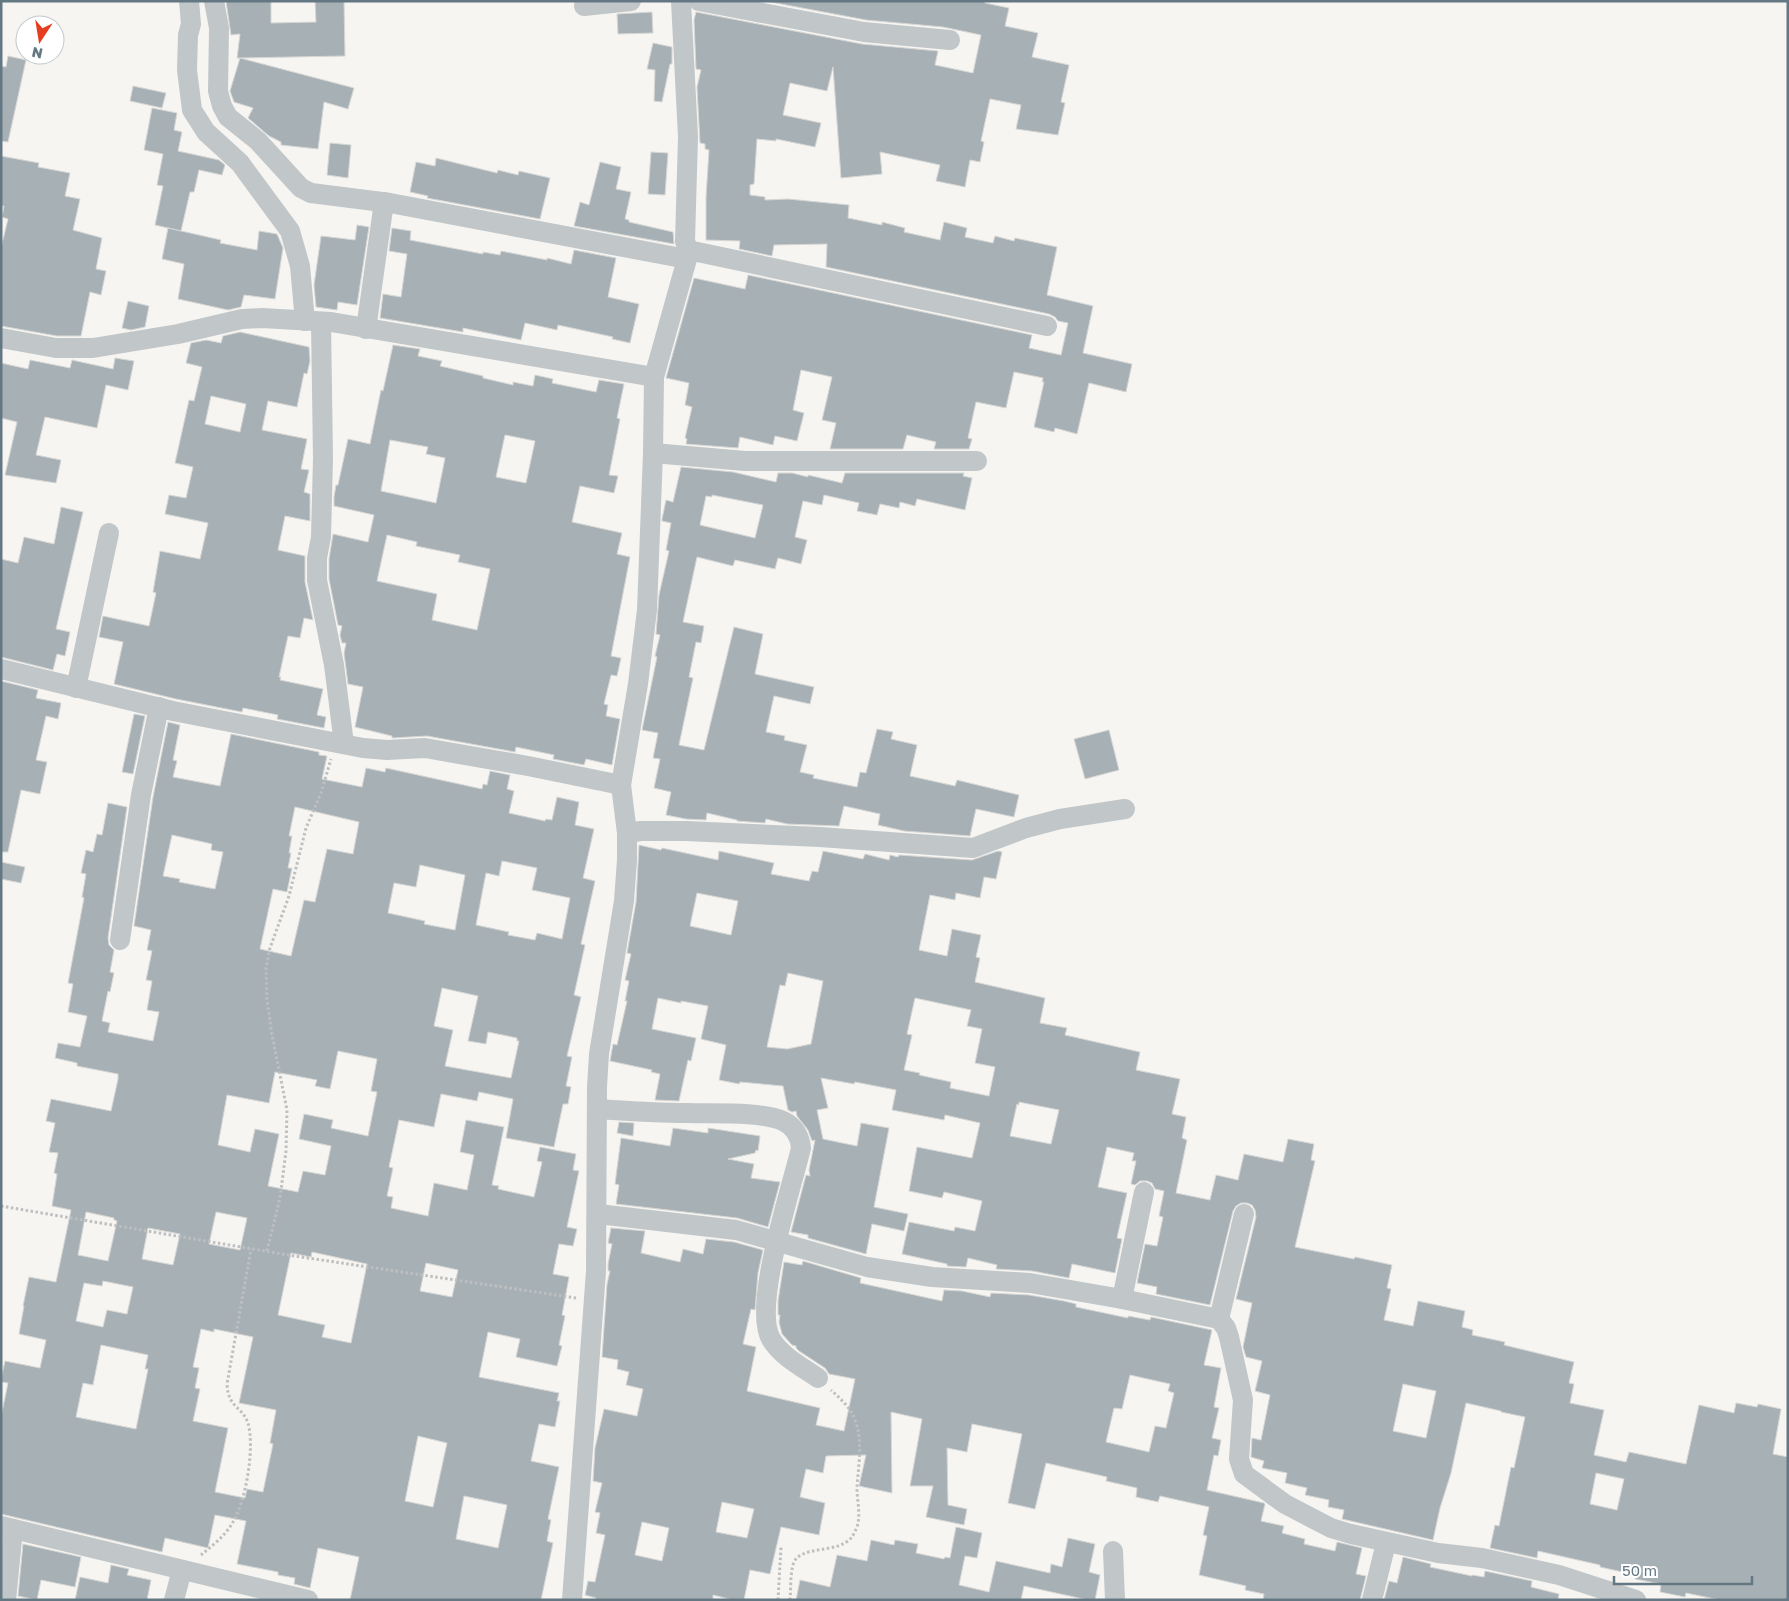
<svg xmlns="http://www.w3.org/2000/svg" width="1789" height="1601" font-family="'Golos Text',sans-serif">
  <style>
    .building { fill: #a7b1b5; stroke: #d7d7d5; fill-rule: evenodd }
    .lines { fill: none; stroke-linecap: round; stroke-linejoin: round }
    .path { stroke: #bdbfc1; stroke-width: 3; stroke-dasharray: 2.5 2.5; stroke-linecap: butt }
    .street { stroke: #c1c6c8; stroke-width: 20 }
  </style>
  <rect width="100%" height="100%" fill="#f6f5f2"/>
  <g class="building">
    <path d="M226 1H271V23L316 22 315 1H344L345 56 240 58 354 88 348 109 324 102 318 149 281 145V142L269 136 248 118 253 108 234 102 230 91 240 58H237L240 34 231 35Z"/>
    <path d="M765 1H985V3L1009 8 1005 26 1038 33 1032 57 1069 65 1061 102 1065 103 1058 135 1016 129 1021 105 990 99 981 141 984 142 980 162 970 160 965 187 936 181 940 165 880 152 882 174 841 178 833 67 827 91 790 83 783 115 821 123 815 147 776 139V141L757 139 754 184 750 185V195L765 197V200L788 199 849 205 848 218 882 225V222L905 228 904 232 940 240 944 222 967 228 965 237 993 243 995 236 1014 241 1015 238 1057 247 1047 295 1093 306 1083 353 1132 364 1126 392 1089 383 1077 434 1055 428 1054 432 1034 427 1044 382H1042L1043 378 1014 372 1006 408 976 402 968 438 972 439 969 449H934L936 442 907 435 903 449H830L836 423 822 420 832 377 801 370 793 410 804 413 797 441 775 436 773 445 740 437 738 448 686 444 687 439 685 438 692 407 685 405 689 383 666 378 694 278 745 289 748 275 1032 335 1029 348 1061 355 1068 323 1058 321 1055 317 1049 314 826 267 827 244 774 245 772 256 739 249 740 241 706 240V197L709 150 705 149V144L700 143 697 87 701 70 696 69 694 20 696 12 862 44 938 51 935 65 973 73 981 35 943 27 866 20Z"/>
    <path d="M652 12 653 33 618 34 617 14Z"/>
    <path d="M653 43 672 47V64H670L662 102 654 101 655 70 647 69Z"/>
    <path d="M8 56 26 60 8 142 1 141V66L6 67Z"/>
    <path d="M133 86 166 93 162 108 130 101Z"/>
    <path d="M152 108 177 113 174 130 182 132 178 151 219 160 225 165 222 175 199 170 194 192H190L181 231 155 225 163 186 157 185 163 154 144 150Z"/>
    <path d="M330 143 351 145 348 178 327 175Z"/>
    <path d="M651 152 668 153 665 195 648 194Z"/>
    <path d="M1 156 39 163 38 167 70 173 65 196 80 199 73 230 102 238 96 269 106 271 101 295 90 292 81 336H57L1 326V248L8 219 2 217 4 206H1Z"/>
    <path d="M436 158 497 173 498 170 518 175 519 171 550 178 540 219 427 198 428 196 410 192 416 162 435 166Z"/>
    <path d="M600 162 621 167 616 189 631 192 625 219 629 220V222L673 232 674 244 574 226 580 202 589 205Z"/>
    <path d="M357 225 369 227 357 305 338 302 337 310 316 307 314 285 321 236 355 240Z"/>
    <path d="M168 228 221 240 220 243 257 250 259 231 277 234 283 248 275 299 244 295 241 307 228 310 178 299 184 264 162 259Z"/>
    <path d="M392 228 411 231 410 240 483 254V252L500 255 501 251 547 260V258L571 264 574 250 616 258 608 297 639 304 630 343 612 339 613 337 558 325 557 330 525 323 521 340 463 328V332L380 318 383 294 401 297 407 254 389 251Z"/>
    <path d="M128 301 149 306 145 327 131 330 122 328Z"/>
    <path d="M240 332 309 347 310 361 307 374 304 373 297 407 268 401 262 430 307 439 301 469 309 470 304 492 310 494V521L285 516 278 550 305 556V582L313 620 304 618 300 638 288 636 279 677H281L280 680 323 689 317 715 326 717 324 728 277 719 278 715 243 708 242 712 176 699 114 684 123 642 99 637 103 616 149 626 156 593 153 592 160 551 200 559 208 523 165 514 169 495 186 498 193 467 175 463 189 400 194 401 202 367 186 363 191 343 206 340 221 343 223 336ZM211 396 246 404 240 432 205 424Z"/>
    <path d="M393 345 420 349 418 356 442 361 440 366 483 376V378L513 385V382L533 386 535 375 553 379 552 383 596 392 599 380 624 384 617 418 620 419 609 475 618 476 614 493 580 486 572 522 622 533 617 554 630 557 611 656 621 658 617 676 611 675 604 704 608 705 606 716 620 719 612 765 586 759 584 765 553 759 554 755 516 747 515 752 427 736 392 738V736L355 727 363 687 348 684 344 653 346 643H342L340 635 342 626 338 625 329 579V559L333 534 368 542 374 515 334 506V497L336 485H338L348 439 370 444 381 390 383 391ZM505 435 535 441 526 483 496 477ZM390 440 428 447 426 454 445 458 436 503 381 491ZM387 535 417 542 416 546 460 555 458 562 490 569 477 630 432 620 437 594 377 581Z"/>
    <path d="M115 358 134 361 128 390 106 385 97 428 45 417 36 455 61 460 56 483 5 475 17 422 1 418V363L28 369 30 360 70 368 72 360 113 369Z"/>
    <path d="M681 467 733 472 776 482 778 473H792L808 477V475L842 483 845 473H964L963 476 972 478 965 510 917 499 915 506 900 502 899 508 880 504 877 515 857 511 859 503 824 495 822 505 803 501 795 537 807 540 801 564 778 558 775 569 735 560 733 566 697 557 683 622 704 626 701 643 696 642 689 677 693 678 679 745 704 750 734 627 763 634 755 674 814 687 810 704 774 696 766 732 785 736 784 740 807 745 800 772 814 775 813 778 857 787 860 772 866 773 877 729 893 732 891 739 917 745 910 776 955 786 957 780 1019 795 1014 817 976 809 970 836 904 831 878 825 880 814 844 806 839 826 787 824 766 819 765 823 737 821V820L707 813 706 820 686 819 666 815 671 792 654 788 660 759 653 758 658 733 642 730 657 657 655 656 660 635 656 634 659 595 669 551 666 550 671 523 662 521V519L666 500 673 502ZM712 495 763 505 755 538 700 525 706 496 712 497Z"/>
    <path d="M61 507 83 512 56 629 70 632 65 656 57 654 53 670 1 657V559L18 563 24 537 54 544Z"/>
    <path d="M1 681 38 690 36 698 61 703 58 719 46 716 36 760 47 762 40 794 21 790 8 852H1Z"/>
    <path d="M134 714 145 716 133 774 122 772Z"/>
    <path d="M168 722 180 725 173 760 177 761 173 777 220 786 231 734 319 752V755L327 756 322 779 362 787 366 768 385 772 386 768 482 789 483 784 487 785 490 771 510 775 507 789 514 791 509 813 545 821 546 819 552 820 557 797 579 802 575 825 594 829 583 878 595 881 581 944 585 945 574 995 581 997 567 1056 572 1057 566 1086 571 1087 568 1104H563L554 1147 506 1138 513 1099 479 1092 477 1101 441 1094 434 1127 399 1120 389 1167 393 1168 387 1196 393 1197 391 1208 428 1216 434 1183 467 1190 474 1155 460 1152 466 1120 504 1127 492 1185 499 1186 498 1189 534 1197 542 1162 537 1161 540 1147 576 1154 573 1170 579 1171 567 1227 577 1229 573 1246 559 1244 553 1274 569 1277 562 1315 565 1316 559 1345 562 1346 557 1366 516 1357 520 1339 488 1332 479 1377 559 1393 557 1401H560L555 1427 539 1424 531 1461 559 1467 548 1519 551 1520 547 1541 553 1543 541 1600H350L359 1557 318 1548 310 1588 294 1584 295 1578 278 1575V1572L237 1564 246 1521 215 1515 208 1548 165 1538 162 1552 1 1514V1417L8 1383 1 1382V1379L5 1361 40 1368 46 1340 19 1334 24 1306H23L29 1277 56 1282 71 1210 52 1206 57 1174 54 1173 58 1153 49 1152 55 1123 46 1121 51 1099 111 1111 118 1079V1074L77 1066V1063L55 1058 58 1043 80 1047 87 1016 68 1012 73 984 68 983 84 898 82 897 86 874 81 873 86 850 93 852 97 834 102 835 108 803 127 807 108 938 109 945 114 950 110 972 114 973 110 992 108 991 102 1021 110 1023 108 1032 153 1041 159 1012 147 1010 152 981 146 980 152 951 147 950 151 930 134 926 153 797ZM295 807 359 822 353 854 327 849 315 902 304 900 291 956 260 949 273 889 287 892 292 868H288L291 853H289L292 836H289ZM172 835 212 844 211 850 223 852 215 889 179 882 180 879 163 876ZM502 861 537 868 532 890 570 898 562 939 537 933 535 940 508 935 509 932 476 925 486 873 499 876ZM420 865 465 875 455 930 424 924 425 921 388 913 394 883 416 887ZM442 988 478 996 468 1041 486 1044 488 1032 517 1038V1041H519L511 1078 445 1066 453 1030 434 1026ZM338 1051 377 1059 371 1091 377 1092 368 1136 331 1128 333 1120 304 1114 299 1139 331 1146 325 1175 303 1171 298 1192 268 1186 279 1134 255 1129 250 1152 218 1145 227 1095 269 1103 275 1072 317 1080 315 1086 330 1089ZM86 1212 114 1218V1220L117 1221 108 1261 78 1255ZM216 1212 247 1218 240 1250 209 1244ZM148 1228 180 1234 173 1265 142 1259ZM312 1252 367 1264 351 1343 322 1337 325 1325 278 1315 291 1253 311 1257ZM426 1263 458 1270 452 1297 420 1291ZM103 1281 133 1287 127 1314 107 1310 103 1327 76 1321 84 1283 102 1286ZM201 1329 214 1332V1329L253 1337 239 1403 276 1410 270 1443 273 1444 263 1492 247 1489 245 1498 215 1492 228 1428 193 1421 200 1389 195 1388 199 1368 193 1367ZM101 1345 148 1355 145 1369H148L136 1429 76 1417 83 1383 93 1385ZM418 1436 447 1443 433 1507 405 1501ZM464 1496 507 1505 498 1548 456 1539Z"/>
    <path d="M1109 730 1119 770 1085 779 1074 739Z"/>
    <path d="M639 845 661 850 662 848 718 860 719 851 774 863 771 874 809 881 812 871 818 872 823 851 863 859 865 854 889 860 890 855 898 857 899 855 972 860 998 851 1002 852 996 879 984 877 980 898 956 893 955 900 930 895 919 950 947 956 952 929 981 935 976 957 980 958 975 982 1045 998 1040 1023 1067 1028 1065 1035 1140 1052 1136 1070 1180 1079 1172 1114 1186 1117 1182 1138 1187 1140 1176 1193 1210 1200 1216 1175 1238 1180 1244 1154 1283 1162 1288 1139 1314 1144 1311 1160 1315 1161 1295 1247 1354 1259 1355 1257 1392 1265 1387 1288 1391 1289 1384 1320 1413 1326 1418 1301 1465 1311 1462 1327 1473 1330 1472 1335 1505 1342 1504 1345 1574 1362 1569 1383 1574 1384 1570 1403 1604 1410 1594 1455 1626 1462 1629 1452 1686 1464 1699 1405 1734 1413 1736 1403 1757 1407 1758 1404 1781 1409 1773 1454 1788 1457V1600H1720L1686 1593 1685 1597 1660 1592 1661 1584 1635 1579 1636 1575 1600 1567V1565L1538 1551 1537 1558 1490 1548 1495 1525 1499 1526 1511 1467 1514 1468 1525 1417 1501 1412V1411L1466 1403 1451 1473 1440 1508 1433 1540 1342 1519 1344 1510 1328 1507 1329 1500 1305 1495 1307 1488 1285 1483 1287 1473 1262 1468 1264 1461 1251 1457 1252 1438 1261 1440 1270 1395 1255 1391 1262 1361 1246 1357 1243 1347 1252 1303 1236 1299 1256 1217 1255 1210 1252 1205 1247 1203H1241L1236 1206 1233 1211 1210 1305 1156 1294 1157 1287 1137 1283 1145 1244 1157 1246 1163 1217 1159 1216 1164 1191 1155 1189 1152 1183 1147 1181H1140L1135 1185 1131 1184 1136 1161H1132L1134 1153 1107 1147 1098 1187 1127 1193 1117 1238 1122 1239 1115 1273 1072 1264 1069 1278 1032 1271 996 1269 997 1265 968 1258 966 1267 947 1266V1264L902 1254 909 1222 954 1231 955 1227 975 1231 982 1201 944 1192 942 1198 909 1191 917 1147 972 1158 980 1123 945 1115 944 1120 892 1110 896 1090 855 1082 854 1084 821 1078 828 1108 817 1110 823 1139 857 1146 861 1123 889 1128 874 1207 908 1214 904 1231 872 1224 866 1254 808 1238V1235L791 1232 806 1175 810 1176 809 1170 815 1140 812 1141 808 1130 797 1116 796 1111 792 1112 788 1110 783 1086 740 1082 739 1084 719 1080 726 1045 701 1039 708 1006 681 1001V1003L658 998 652 1029 696 1038 691 1061 688 1060 679 1101 655 1100 660 1074 651 1072 652 1070 610 1061 613 1044 617 1045 627 1001H625L629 981 625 980 631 954 627 953 636 902ZM697 893 738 901 731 935 690 926ZM788 973 823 981 811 1044 787 1049 767 1047 780 985 785 986ZM915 998 971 1010 967 1026 982 1029 975 1063 995 1067 989 1096 950 1088 951 1082 919 1075 920 1073 904 1070 912 1035 907 1034ZM1019 1102 1059 1110 1051 1144 1010 1136 1017 1104 1019 1105ZM1403 1384 1436 1391 1426 1438 1393 1431ZM1596 1473 1624 1479 1617 1510 1590 1504Z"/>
    <path d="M1 862 25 867 21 883 1 879Z"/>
    <path d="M619 1122 634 1123 633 1136 617 1133Z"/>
    <path d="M673 1128 708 1133V1128L760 1136 758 1151 756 1150 755 1153 728 1159 754 1164 751 1178 780 1182 768 1227 737 1218 616 1204 619 1185 615 1184 621 1138 670 1146Z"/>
    <path d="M611 1228 645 1231 641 1253 680 1262 683 1249 703 1254 706 1239 734 1242 763 1250 758 1273 755 1310 751 1309 743 1344 756 1347 747 1391 820 1408 816 1425 844 1431 855 1379 829 1374 825 1368 799 1351 796 1348V1346L792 1345 782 1334 779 1322 780 1315H778V1301L784 1262 802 1265 803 1261 861 1278 860 1283 942 1301 944 1290 962 1291 990 1297 991 1293 1029 1295 1064 1301 1076 1304V1307L1128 1318V1316L1150 1320 1151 1317 1212 1330 1204 1365 1221 1368 1214 1407 1219 1408 1212 1438 1221 1440 1218 1456 1214 1455 1207 1490 1264 1503 1265 1504 1261 1521 1284 1526 1282 1533 1305 1539 1304 1544 1335 1551 1337 1542 1362 1548 1356 1574 1366 1576 1360 1600H1263L1264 1594 1245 1590 1246 1586 1199 1575 1207 1536 1203 1535 1209 1507 1160 1496 1158 1502 1136 1497 1137 1488 1106 1481 1107 1477 1046 1463 1035 1509 1008 1503 1022 1434 972 1424 967 1452 947 1448 948 1505 967 1509 964 1525 926 1517 933 1486H910L922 1419 891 1412 892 1493 859 1486 866 1455 826 1456 823 1473 806 1469 800 1497 825 1503 819 1535 781 1527 770 1574 750 1570 744 1600H733L713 1595V1600H595L596 1598 585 1595 588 1581 595 1582 605 1535 596 1533 600 1513 595 1512 602 1483 593 1481 595 1448 604 1409 637 1416 643 1389 626 1385 629 1372 617 1369 618 1360 602 1357 607 1284 610 1271H608V1264L612 1244 608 1243ZM1130 1375 1170 1384 1168 1391 1174 1393 1166 1428 1155 1426 1149 1452 1106 1442 1114 1408 1122 1409ZM722 1502 754 1509 747 1538 716 1532ZM642 1522 669 1528 662 1561 635 1555Z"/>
    <path d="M956 1527 982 1533 977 1558 965 1556 959 1585 989 1592 996 1561 1050 1573 1051 1564 1062 1567 1068 1538 1095 1544 1089 1572 1100 1575 1095 1600H1088L1024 1586 1021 1600H796L800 1580 830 1587 837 1555 867 1561 871 1540 894 1545 895 1540 918 1544 916 1553 944 1559 945 1557 950 1558Z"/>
    <path d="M23 1544 81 1557 75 1587 41 1580 37 1600 18 1596Z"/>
    <path d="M1403 1557 1431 1564 1430 1567 1472 1576V1575L1484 1577 1485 1571 1532 1581 1531 1587 1559 1594 1558 1600H1384L1389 1581 1397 1583Z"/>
    <path d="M111 1565 129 1569 127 1575 151 1580 147 1600H75L80 1577 108 1583Z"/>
  </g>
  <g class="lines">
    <g class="path">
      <path d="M1 1206 288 1255 576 1298"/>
      <path d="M267 1251 280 1198 286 1151 287 1110 272 1035 267 1000 266 968 270 948 289 896 306 828 321 793 331 759"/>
      <path d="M201 1555C212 1546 226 1535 233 1522 246 1501 255 1447 248 1423 242 1406 228 1408 227 1384L251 1249"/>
      <path d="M778 1600 781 1547"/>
      <path d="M790 1600C791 1589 790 1576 793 1565 798 1544 838 1555 852 1537 854 1534 856 1529 857 1527 861 1514 857 1501 857 1488 858 1468 863 1443 856 1423 852 1409 842 1400 831 1390"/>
    </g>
    <g class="street">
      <path d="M189 1 191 24 188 35 187 70 192 110 206 132 240 163 290 231 300 266 305 321"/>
      <path d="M214 1 219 28 218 91 222 106 228 117 258 141 301 188 311 193 390 203 687 259"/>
      <path d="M699 1 864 32 950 40"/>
      <path d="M584 6 631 1"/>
      <path d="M688 250 1047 326"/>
      <path d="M321 322 323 458 321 537 317 558V580L334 665 344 744"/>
      <path d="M366 329 384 202"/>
      <path d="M1 338 56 348H93L178 334 242 319 262 318 331 322 654 377 687 259 688 250 685 241 688 137 681 1"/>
      <path d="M653 453 745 461H977"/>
      <path d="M1 669 173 711 363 748 387 750 425 748 528 766 621 785 638 684 647 610 653 453 654 377"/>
      <path d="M76 688 109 533"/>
      <path d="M627 833 641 831H686L820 837 973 848 1026 828 1060 819 1125 809"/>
      <path d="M120 940 141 795 159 707"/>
      <path d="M598 1109C627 1111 657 1113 687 1113 712 1114 760 1111 783 1121 794 1126 800 1136 801 1148 792 1187 752 1306 771 1339 781 1356 802 1367 818 1378"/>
      <path d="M598 1214 736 1230 867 1267 932 1277 1030 1283 1122 1299 1219 1319 1226 1328 1229 1337 1243 1400 1239 1459 1244 1474 1285 1504 1331 1528 1351 1534 1438 1553 1482 1558 1559 1575 1636 1600"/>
      <path d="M1122 1299 1144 1192"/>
      <path d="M1219 1319 1244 1214"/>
      <path d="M1 1526 308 1600"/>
      <path d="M1113 1551 1115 1600"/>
      <path d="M6 1600 13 1529"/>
      <path d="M174 1600 182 1570"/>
      <path d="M572 1600 596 1271 597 1087 599 1054 624 901 627 860V833L621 785"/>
      <path d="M1372 1600 1386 1543"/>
    </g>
  </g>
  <rect width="1789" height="1601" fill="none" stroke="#647884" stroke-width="5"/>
  <g transform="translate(40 40) rotate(192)"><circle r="24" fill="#ffffff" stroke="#c1c9ce"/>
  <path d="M0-4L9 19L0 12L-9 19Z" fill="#e63d21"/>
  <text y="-8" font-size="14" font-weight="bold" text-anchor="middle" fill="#647884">N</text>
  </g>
  <path d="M1614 1576v8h138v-8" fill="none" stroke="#647884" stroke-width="2.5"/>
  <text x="1622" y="1576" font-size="15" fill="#647884" stroke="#ffffff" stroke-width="4" paint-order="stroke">50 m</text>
</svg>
